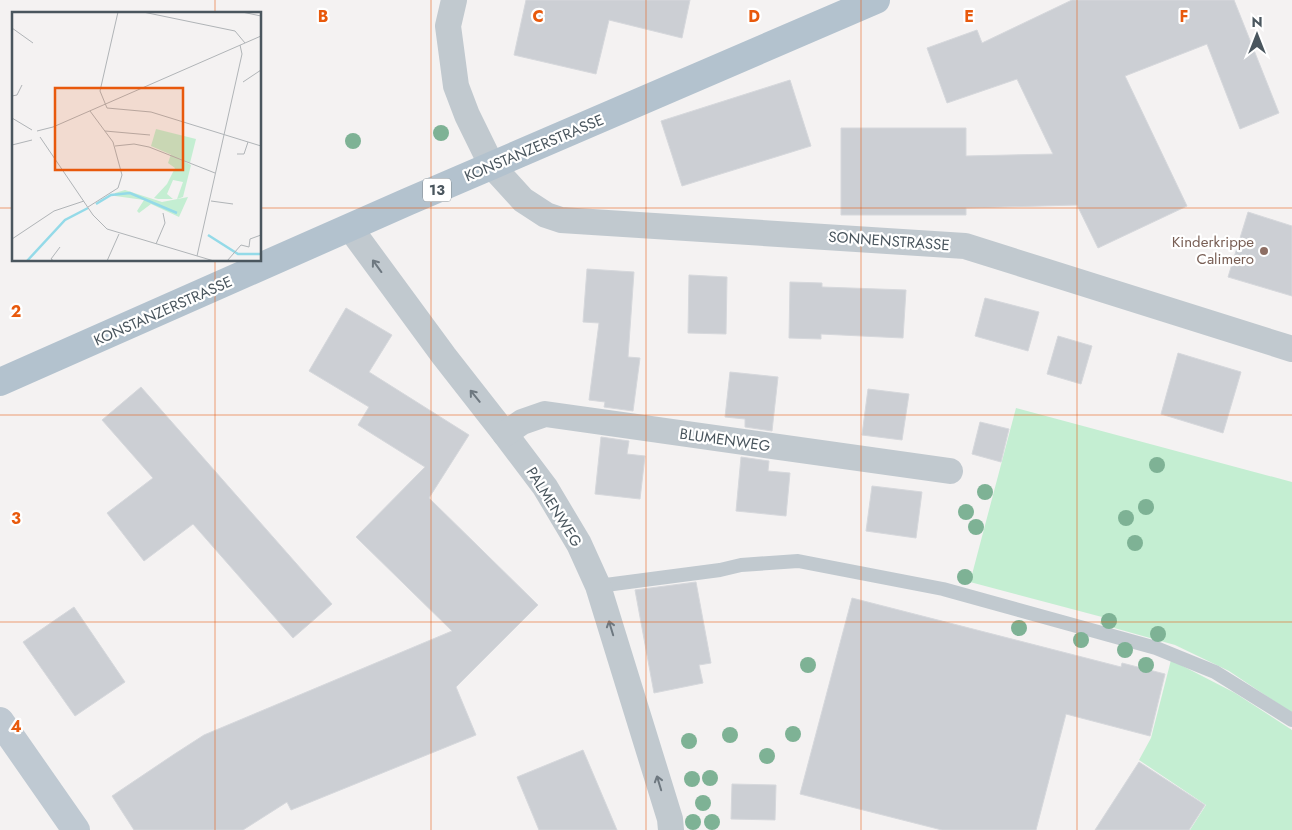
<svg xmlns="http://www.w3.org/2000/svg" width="1292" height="830" font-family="Jost,sans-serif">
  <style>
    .green { fill: #c4eed2 }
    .building { fill: #cccfd4; stroke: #d6d8dc }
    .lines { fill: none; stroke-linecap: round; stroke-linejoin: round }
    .lane { stroke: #c1c9cf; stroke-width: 14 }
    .street { stroke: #c1c9cf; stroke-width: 26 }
    .secondary { stroke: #bfc9d2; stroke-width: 28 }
    .primary { stroke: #b3c2ce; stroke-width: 28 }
    .tree { fill: #7eb295 }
    .oneway { stroke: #6e7880 }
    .grid { fill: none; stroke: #e8590c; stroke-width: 1; stroke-opacity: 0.55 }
    .education-dot { fill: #8d6e63; stroke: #fff; stroke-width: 2 }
    .labels { text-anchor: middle; stroke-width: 4.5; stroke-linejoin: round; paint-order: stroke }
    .shield { fill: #fff; stroke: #80898e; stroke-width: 1 }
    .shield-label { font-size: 14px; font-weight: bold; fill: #4a565e }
    .street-label { font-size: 15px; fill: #4a565e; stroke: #fff }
    .education-label { font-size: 15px; fill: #785e54; stroke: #fff; text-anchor: end }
    .inset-river { fill: none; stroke: #94dae8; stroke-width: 2.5 }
    .inset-road { fill: none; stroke: #b0b4b7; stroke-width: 1 }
    .view { fill: #e8590c; fill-opacity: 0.15; stroke: #e8590c; stroke-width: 2.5 }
    .inset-edge { fill: none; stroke: #4a565e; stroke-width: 2.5 }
    .grid-label { font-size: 16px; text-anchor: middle; font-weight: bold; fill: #e8590c; stroke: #fff; stroke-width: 4.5; stroke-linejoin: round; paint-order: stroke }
  </style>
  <rect width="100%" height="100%" fill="#f4f2f2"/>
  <g class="green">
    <path d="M1016 408 1292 482V713L1229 671 1175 645 1100 624 1102 617 970 582Z"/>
    <path d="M1171 660 1235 693 1292 730V830H1190L1206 805 1139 760 1151 738Z"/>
  </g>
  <g class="building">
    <path d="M526 0H690L682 38 609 20 596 74 514 55Z"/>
    <path d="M1072 0H1234L1279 113 1240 129 1207 44 1125 76 1187 206 1098 248 1077 205 966 208V215H841V128H966V156L1053 154 1017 79 947 103 927 48 977 30 982 43Z"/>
    <path d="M790 80 811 146 682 186 661 121Z"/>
    <path d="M1248 212 1292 226V296L1228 277Z"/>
    <path d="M587 269 634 272 628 357 640 358 633 411 604 407 605 402 589 400 599 323 583 322Z"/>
    <path d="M689 275 727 277 726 334 688 333Z"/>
    <path d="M790 282 822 283V287L906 290 903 338 821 334V339L789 338Z"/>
    <path d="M985 298 1039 312 1028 351 975 336Z"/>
    <path d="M346 308 392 335 369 372 469 435 429 498 538 605 456 687 476 735 291 810 287 802 243 830H134L112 796 173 755 204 735 452 631 356 537 425 467 358 425 369 407 309 371Z"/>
    <path d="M1058 336 1092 346 1081 384 1047 374Z"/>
    <path d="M1178 353 1241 372 1223 433 1161 414Z"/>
    <path d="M730 372 778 377 772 431 745 427V419L725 417Z"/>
    <path d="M141 387 332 604 293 638 193 524 144 561 107 513 153 478 102 420Z"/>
    <path d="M868 389 909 394 902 440 862 435Z"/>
    <path d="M980 422 1009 429 1001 462 972 454Z"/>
    <path d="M601 437 629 441 627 454 645 456 640 499 595 494Z"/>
    <path d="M741 457 769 461 768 471 790 473 786 516 736 511Z"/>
    <path d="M872 486 922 492 916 538 866 531Z"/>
    <path d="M696 582 711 663 699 665 703 683 654 693 635 590Z"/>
    <path d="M852 598 1121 667 1122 663 1165 674 1150 736 1066 714 1036 830H942L800 794Z"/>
    <path d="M74 607 125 682 75 716 23 642Z"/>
    <path d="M583 750 617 830H539L517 777Z"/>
    <path d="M1139 762 1205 805 1189 830H1095Z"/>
    <path d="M732 784 776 785 775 820 731 819Z"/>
  </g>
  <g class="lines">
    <path class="lane" d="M598 586 720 570 741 565 798 561 943 589 1156 648 1215 672 1292 720"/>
    <g class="street">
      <path d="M454 0 448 26 456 86 467 115 492 166 523 200 546 215 561 220 965 246 1292 349"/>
      <path d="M350 228 444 356 505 434 545 487 579 544 598 586 670 819 671 830"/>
      <path d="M505 434 522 422 545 414 950 471"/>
    </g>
    <path class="secondary" d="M0 721 76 830"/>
    <path class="primary" d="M0 382 407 202 876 0"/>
  </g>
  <g class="tree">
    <circle cx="441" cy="133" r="8"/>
    <circle cx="353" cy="141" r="8"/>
    <circle cx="1157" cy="465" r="8"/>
    <circle cx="985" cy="492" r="8"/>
    <circle cx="1146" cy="507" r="8"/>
    <circle cx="966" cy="512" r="8"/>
    <circle cx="1126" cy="518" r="8"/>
    <circle cx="976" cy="527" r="8"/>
    <circle cx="1135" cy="543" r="8"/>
    <circle cx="965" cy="577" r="8"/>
    <circle cx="1109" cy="621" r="8"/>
    <circle cx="1019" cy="628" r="8"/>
    <circle cx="1158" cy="634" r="8"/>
    <circle cx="1081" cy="640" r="8"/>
    <circle cx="1125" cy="650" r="8"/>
    <circle cx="808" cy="665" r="8"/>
    <circle cx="1146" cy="665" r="8"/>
    <circle cx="793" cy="734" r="8"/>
    <circle cx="730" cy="735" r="8"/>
    <circle cx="689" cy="741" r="8"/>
    <circle cx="767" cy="756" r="8"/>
    <circle cx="710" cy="778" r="8"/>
    <circle cx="692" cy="779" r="8"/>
    <circle cx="703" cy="803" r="8"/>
    <circle cx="693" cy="822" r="8"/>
    <circle cx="712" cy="822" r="8"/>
  </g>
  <defs><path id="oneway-shaft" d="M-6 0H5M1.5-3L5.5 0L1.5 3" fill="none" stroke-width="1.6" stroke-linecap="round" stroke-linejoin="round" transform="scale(1.25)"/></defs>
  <g class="oneway">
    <use href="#oneway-shaft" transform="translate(377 266) rotate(-126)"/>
    <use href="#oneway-shaft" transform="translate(475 396) rotate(-129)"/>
    <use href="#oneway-shaft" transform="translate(611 628) rotate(-107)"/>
    <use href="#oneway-shaft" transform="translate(659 783) rotate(-107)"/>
  </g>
  <path class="grid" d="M215 0V14M431 0V830M646 0V830M861 0V830M1077 0V830M0 208H14M260 208H1292M215 260V830M0 415H1292M0 622H1292"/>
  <circle class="education-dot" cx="1264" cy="251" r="5"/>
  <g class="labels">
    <rect class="shield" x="423" y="178.5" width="28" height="23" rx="4"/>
    <g class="shield-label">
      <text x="437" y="195">13</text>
    </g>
    <g class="street-label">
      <text transform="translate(534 148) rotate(-23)" y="5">KONSTANZERSTRASSE</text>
      <text transform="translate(889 241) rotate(4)" y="5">SONNENSTRASSE</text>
      <text transform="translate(163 311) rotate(-24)" y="5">KONSTANZERSTRASSE</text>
      <text transform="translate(725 440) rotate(8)" y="5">BLUMENWEG</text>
      <text transform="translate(554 507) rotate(58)" y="5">PALMENWEG</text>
    </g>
    <g class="education-label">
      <text x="1254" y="247">Kinderkrippe<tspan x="1254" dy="17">Calimero</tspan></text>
    </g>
  </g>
  <g transform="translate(12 12)">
    <rect width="249" height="249" fill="#f4f2f2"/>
    <path d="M144 117 184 127 178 151 139 134ZM159 142 179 153 171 185 165 187 171 170 161 168 155 182 161 187H146L142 186 155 172 163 156 156 151ZM113 178 150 190 176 185 167 205 139 192 127 201 125 199 132 188 103 184V181Z" fill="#c4eed2"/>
    <path class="inset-river" d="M84 192 99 183 118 181 165 201M196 223 226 242H249M15 249 53 208 76 196"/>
    <path class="inset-road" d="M106 0 88 79 95 96 139 100 249 134M131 0 223 19 233 31M230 0 249 4M0 16 21 31M231 70 249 58M0 84 5 83 10 73M0 106 20 118M25 119 41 115 249 24M93 119 138 123M28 125 81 203 95 217 202 249M0 133 20 128M103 134 122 132 137 135 203 161M225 142H232L236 130M199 189 221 192M76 195 106 176 110 163 101 130 78 99M0 227 42 199 72 189M144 232 153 211 151 201M185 244 230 42 228 33M42 249 39 247 48 235M95 249 107 222M215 249 229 233 237 235 238 227 249 223"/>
    <path class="view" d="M43 76H171V158H43Z"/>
    <rect width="249" height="249" class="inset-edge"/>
  </g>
  <g class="grid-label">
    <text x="323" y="22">B</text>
    <text x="538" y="22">C</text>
    <text x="754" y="22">D</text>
    <text x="969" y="22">E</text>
    <text x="1184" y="22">F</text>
    <text x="16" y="317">2</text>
    <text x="16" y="524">3</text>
    <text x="16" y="732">4</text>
  </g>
  <g transform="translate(1257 35)" stroke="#ffffff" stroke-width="4" paint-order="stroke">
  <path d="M0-4L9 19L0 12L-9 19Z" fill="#4a565e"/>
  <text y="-8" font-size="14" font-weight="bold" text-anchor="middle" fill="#4a565e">N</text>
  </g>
</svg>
